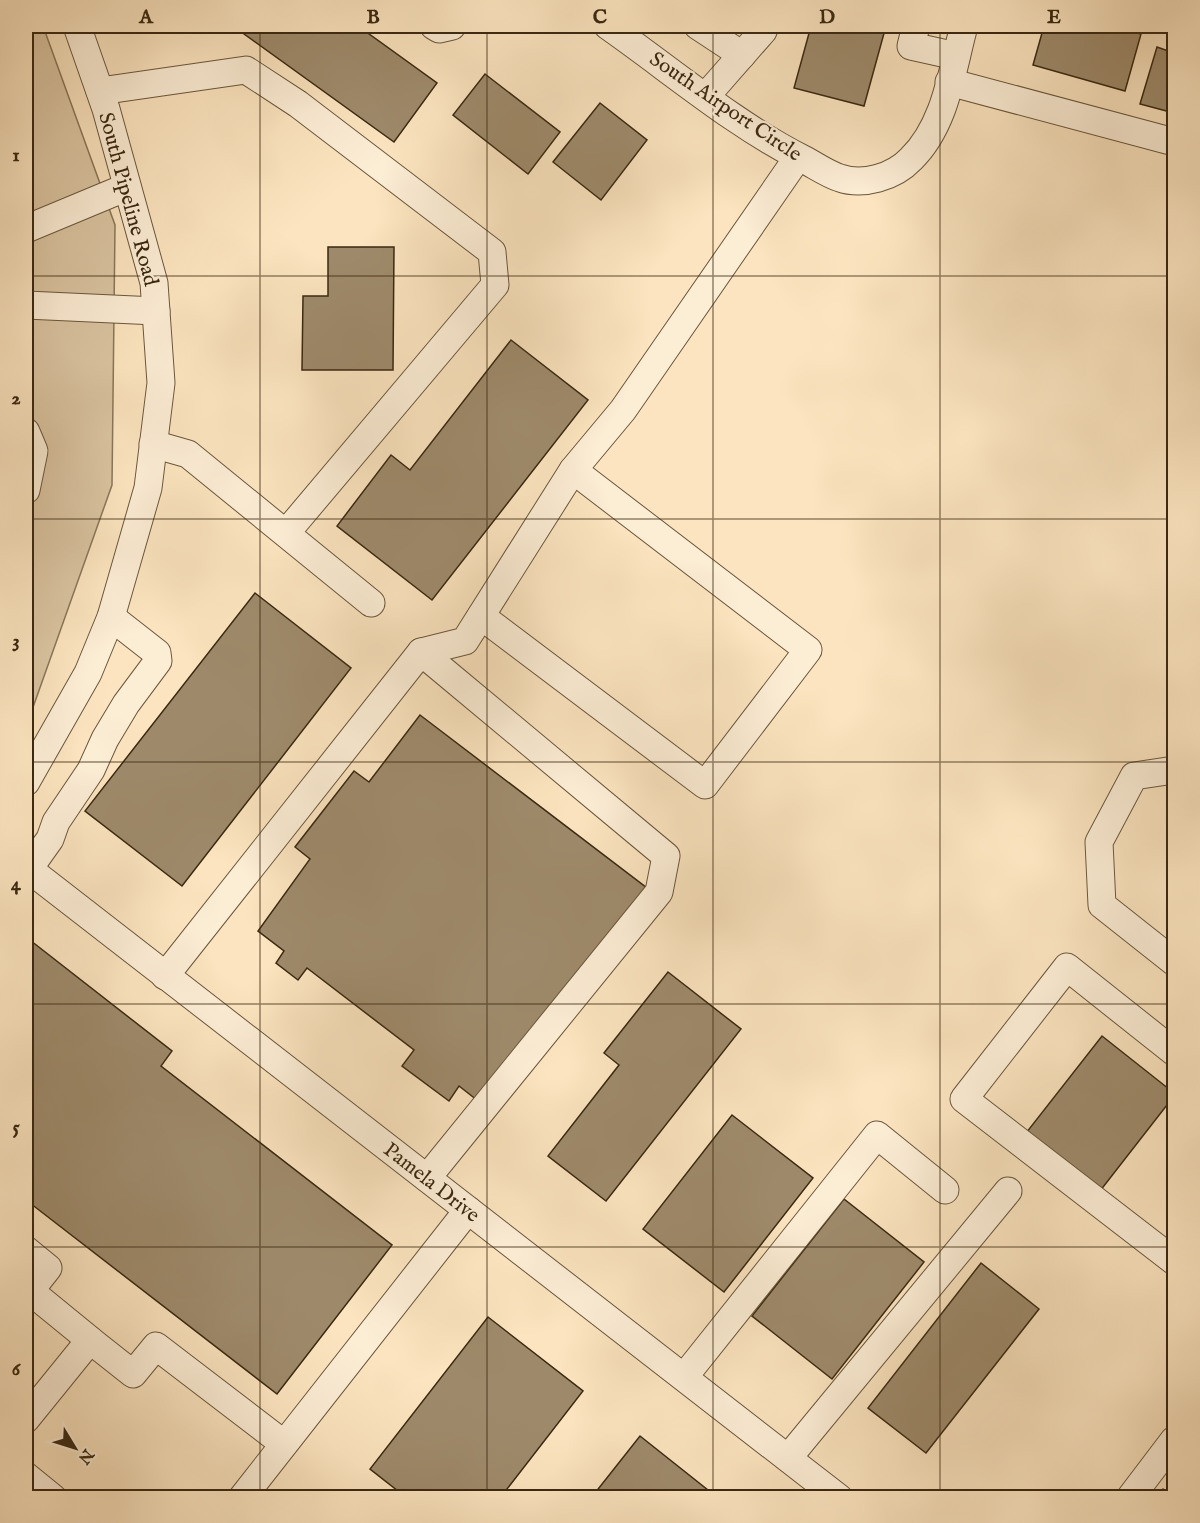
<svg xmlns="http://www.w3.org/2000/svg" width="1200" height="1523" font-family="'IM FELL English',serif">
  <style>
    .green { fill: #dac4a1; stroke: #8a7659; stroke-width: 1.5 }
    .building { fill: #9e8a6b; stroke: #3a2811; stroke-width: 1.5 }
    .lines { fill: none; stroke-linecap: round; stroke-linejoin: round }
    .minor-casing { stroke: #6a573c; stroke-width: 29 }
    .minor { stroke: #fcedd5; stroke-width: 27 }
    .grid { fill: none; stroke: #3a2811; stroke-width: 1.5; stroke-opacity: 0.55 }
    .labels { text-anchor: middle; stroke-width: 4.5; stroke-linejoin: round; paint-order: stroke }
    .street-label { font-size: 21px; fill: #3a2811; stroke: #fcedd5 }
    .neatline { fill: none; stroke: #3a2811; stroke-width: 2 }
    .grid-label { font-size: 20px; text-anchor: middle; font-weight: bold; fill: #3a2811 }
  </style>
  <rect width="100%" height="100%" fill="#fbe4bf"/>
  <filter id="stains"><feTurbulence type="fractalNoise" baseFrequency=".00333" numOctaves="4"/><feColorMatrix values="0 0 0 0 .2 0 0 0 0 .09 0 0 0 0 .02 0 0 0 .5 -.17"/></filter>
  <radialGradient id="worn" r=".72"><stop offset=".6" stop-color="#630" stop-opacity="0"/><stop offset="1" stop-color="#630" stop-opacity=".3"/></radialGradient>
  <path class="green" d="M26 26H43L115 225 112 485 26 727Z"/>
  <g class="building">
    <path d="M233 26H358L437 83 394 142Z"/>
    <path d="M811 26H886L864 106 794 88Z"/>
    <path d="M1044 26H1110L1141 34 1125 91 1033 65Z"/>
    <path d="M1157 47 1174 53V113L1140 104Z"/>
    <path d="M485 74 560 132 528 174 453 115Z"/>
    <path d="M600 103 647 140 601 200 553 162Z"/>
    <path d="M328 247H394L393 370H302L303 296H328Z"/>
    <path d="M511 340 588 400 432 600 337 526 391 455 410 470Z"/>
    <path d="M255 593 351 668 182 886 85 811Z"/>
    <path d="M420 715 647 888 482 1104 459 1086 449 1101 402 1066 414 1050 307 968 298 980 276 963 284 951 258 931 310 859 295 847 354 771 369 782Z"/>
    <path d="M26 937 172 1051 161 1066 392 1245 277 1394 26 1200Z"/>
    <path d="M668 972 741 1029 606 1201 548 1156 619 1065 604 1053Z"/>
    <path d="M1102 1036 1174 1093V1096L1100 1191 1026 1133Z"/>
    <path d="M732 1115 813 1178 724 1292 643 1229Z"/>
    <path d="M844 1199 924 1262 832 1379 752 1316Z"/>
    <path d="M981 1263 1039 1309 926 1453 868 1408Z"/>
    <path d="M488 1317 583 1391 500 1498H407L370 1469Z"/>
    <path d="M640 1436 718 1498H591Z"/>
    <path d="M1163 1489 1174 1498H1157Z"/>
  </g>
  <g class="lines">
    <g class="minor-casing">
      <g id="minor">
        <path d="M434 26 439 29 452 26"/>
        <path d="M608 26C672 71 734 124 803 159 815 165 827 174 840 178 863 186 894 177 911 159 946 125 952 70 964 26"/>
        <path d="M698 26 742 55"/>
        <path d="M916 26 911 46 956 56"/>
        <path d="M949 82 1174 142"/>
        <path d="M100 91 246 70 298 104 492 252 495 285 286 533"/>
        <path d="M706 96 763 31 765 26"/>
        <path d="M26 229 127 187"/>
        <path d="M26 305 156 311"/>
        <path d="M26 432 34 451 26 490"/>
        <path d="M153 444 188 454 371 603"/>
        <path d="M481 616 705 785 808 650 573 470"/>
        <path d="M421 652 666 856 659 892 427 1178"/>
        <path d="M1174 770 1134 776 1099 842 1102 905 1174 962"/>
        <path d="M26 782 88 673 111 617 148 488 161 383 154 283 106 109 77 26"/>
        <path d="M26 867 839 1498"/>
        <path d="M28 870 50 839 56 822 91 770 105 739 126 704 158 661 157 653 111 617"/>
        <path d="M165 976 421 652 465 641 573 470 623 410 798 157"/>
        <path d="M1174 1052 1067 967 964 1099 1174 1261"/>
        <path d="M26 1250 48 1268 26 1296"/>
        <path d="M30 1291 90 1340"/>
        <path d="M684 1377 877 1135 945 1190"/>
        <path d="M26 1419 90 1340 133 1374 156 1346 284 1444"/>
        <path d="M788 1458 1008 1191"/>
        <path d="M26 1476 53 1498"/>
        <path d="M242 1498 468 1210"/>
        <path d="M1130 1498 1174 1440"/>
      </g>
    </g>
    <use href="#minor" class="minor"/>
  </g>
  <path class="grid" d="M260 26V1498M487 26V1498M713 26V1498M940 26V1498M26 276H1174M26 519H1174M26 762H1174M26 1004H1174M26 1247H1174"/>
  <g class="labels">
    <g class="street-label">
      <text transform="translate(726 106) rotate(34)" y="7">South Airport Circle</text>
      <text transform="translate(129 199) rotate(75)" y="7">South Pipeline Road</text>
      <text transform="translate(432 1182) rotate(38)" y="7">Pamela Drive</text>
    </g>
  </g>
  <rect width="1200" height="1523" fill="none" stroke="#fbe4bf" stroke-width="66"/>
  <g transform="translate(75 1448) rotate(128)" stroke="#fcedd5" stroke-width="4.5" paint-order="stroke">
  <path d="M0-4.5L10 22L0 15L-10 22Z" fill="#3a2811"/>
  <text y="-9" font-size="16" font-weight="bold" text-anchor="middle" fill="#3a2811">N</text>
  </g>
  <rect x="33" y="33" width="1134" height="1457" class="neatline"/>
  <g class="grid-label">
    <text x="146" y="23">A</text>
    <text x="373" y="23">B</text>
    <text x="600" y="23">C</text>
    <text x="827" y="23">D</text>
    <text x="1054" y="23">E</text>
    <text x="16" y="161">1</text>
    <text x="16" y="404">2</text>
    <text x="16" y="647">3</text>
    <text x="16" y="890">4</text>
    <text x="16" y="1133">5</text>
    <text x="16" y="1375">6</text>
  </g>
  <rect width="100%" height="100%" filter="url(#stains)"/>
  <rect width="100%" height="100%" fill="url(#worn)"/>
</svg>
